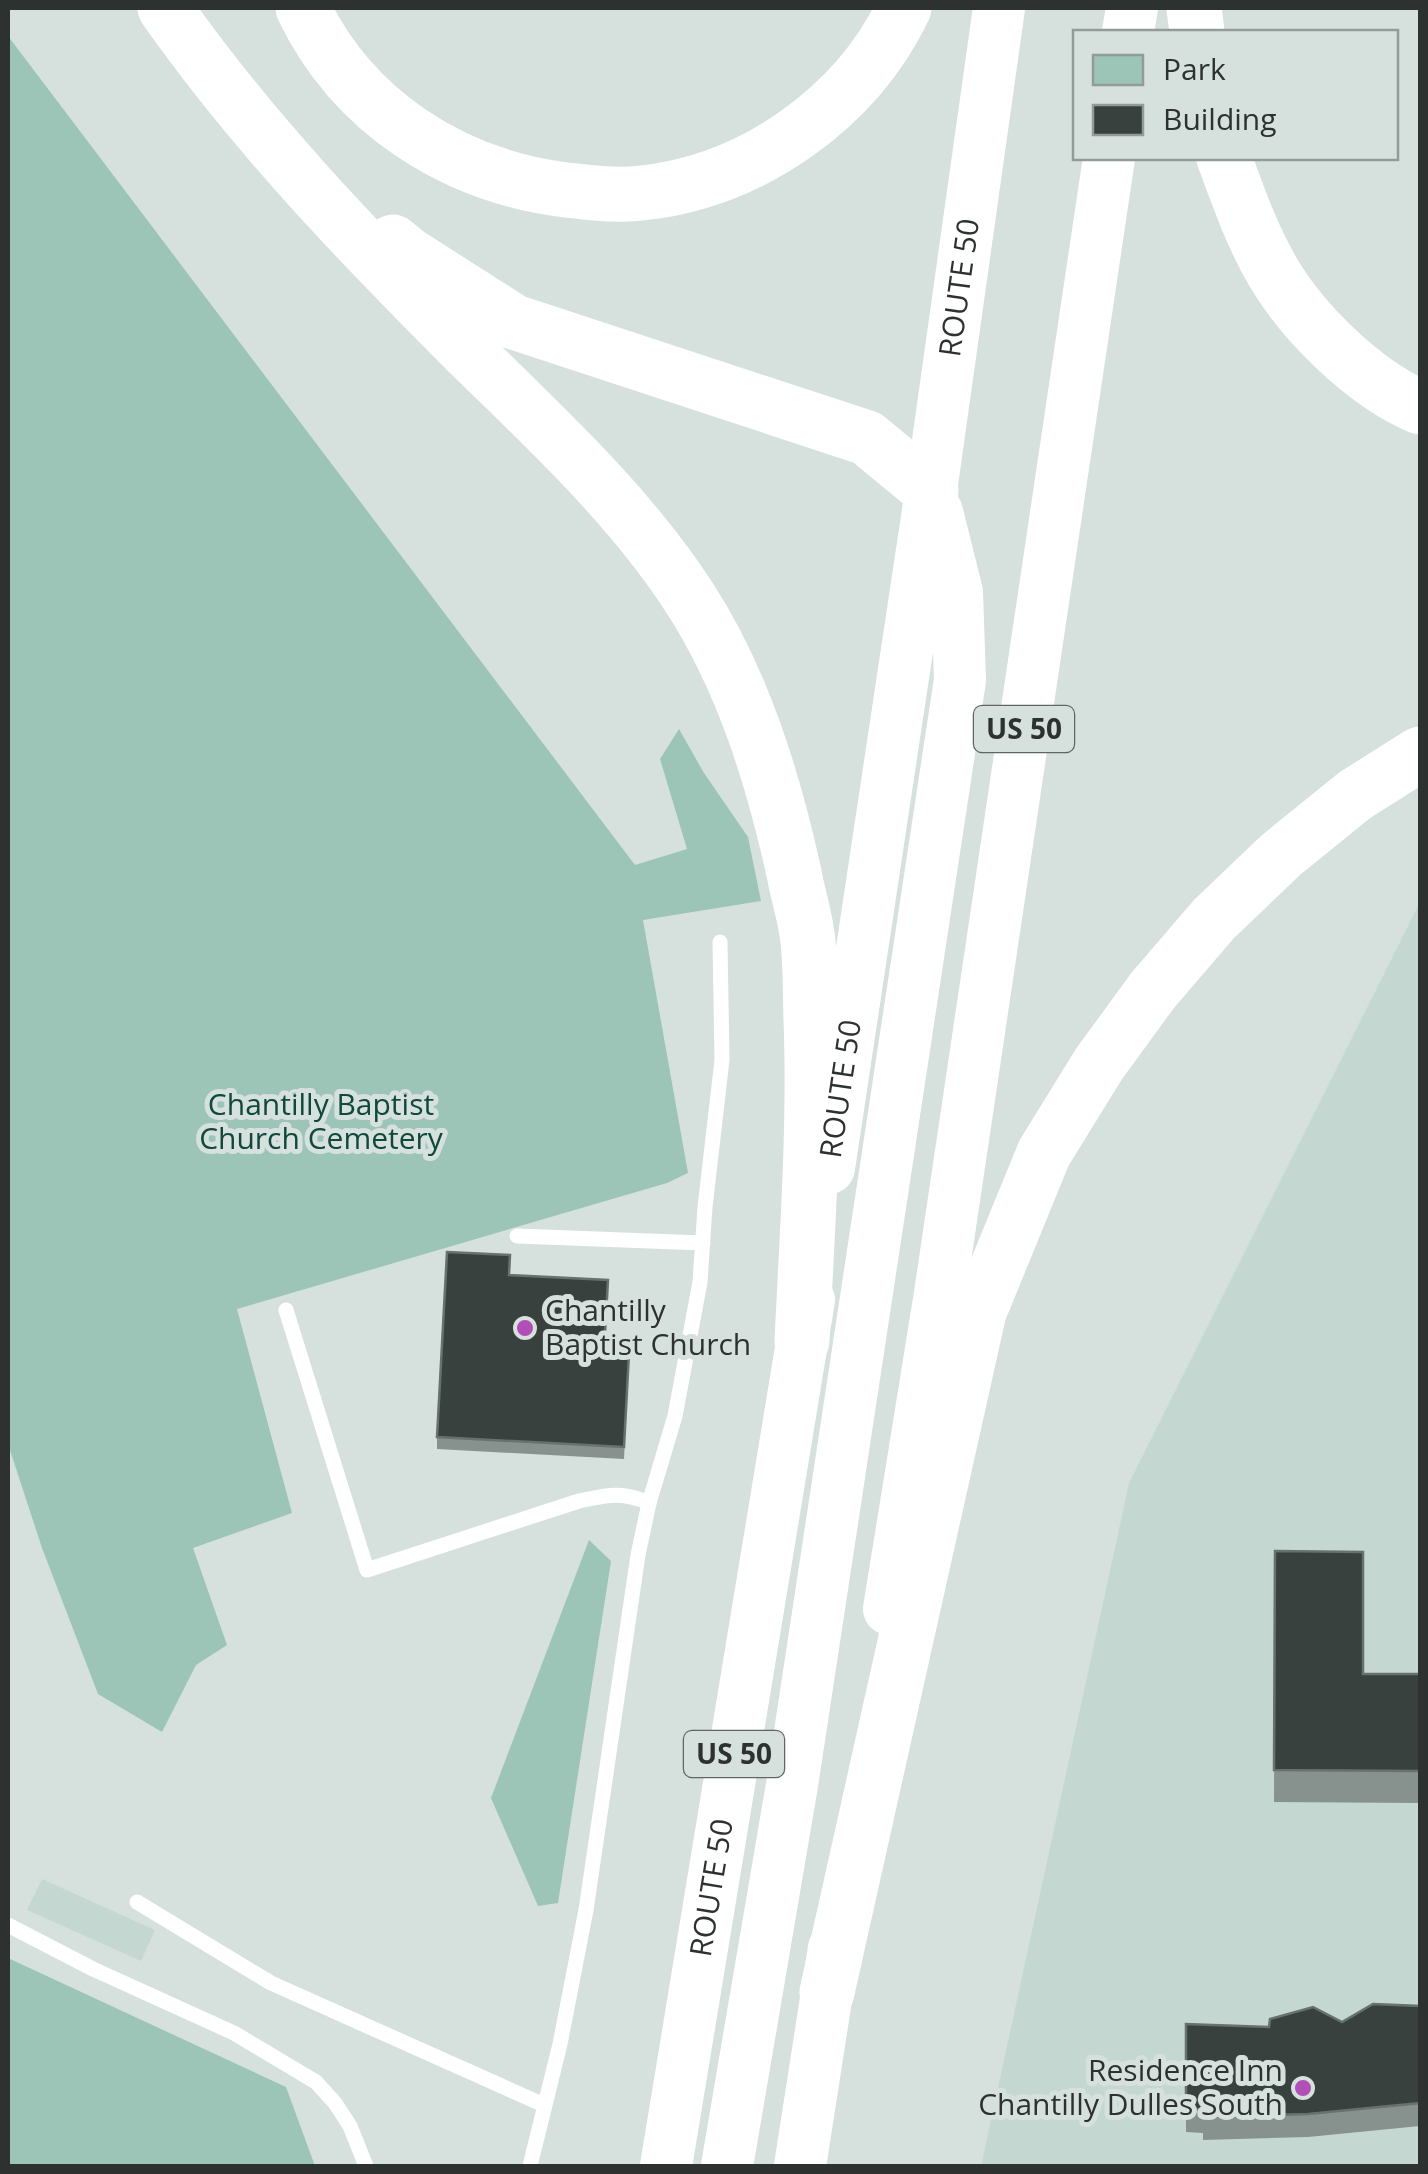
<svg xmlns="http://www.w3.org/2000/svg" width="1428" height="2174" font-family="'Open Sans',sans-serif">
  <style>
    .built { fill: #c4d8d1 }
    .green { fill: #9cc5b8 }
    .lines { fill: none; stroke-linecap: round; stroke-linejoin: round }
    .service { stroke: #fff; stroke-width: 15 }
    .trunk { stroke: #fff; stroke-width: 52 }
    .motorway { stroke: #fff; stroke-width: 55 }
    .wall { fill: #87918e }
    .building { fill: #38413e; stroke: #67716e; stroke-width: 2.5 }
    .poi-dot { fill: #b04fb8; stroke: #d6e1dd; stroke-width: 4 }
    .labels { text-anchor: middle; stroke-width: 10; stroke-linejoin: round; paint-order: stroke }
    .shield { fill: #d6e1dd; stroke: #606664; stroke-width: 2.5 }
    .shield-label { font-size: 28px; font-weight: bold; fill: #2d3130 }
    .street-label { font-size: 30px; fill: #2d3130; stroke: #d6e1dd }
    .park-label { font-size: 30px; fill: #10493c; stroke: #d6e1dd }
    .poi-label { font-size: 30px; fill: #2d3130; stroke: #d6e1dd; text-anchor: start }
  </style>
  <rect width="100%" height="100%" fill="#d6e1dd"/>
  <g class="built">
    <path d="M1420 902V2166H981L1129 1483Z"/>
    <path d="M42 1879 155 1930 141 1961 27 1910Z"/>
  </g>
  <g class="green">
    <path d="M8 36 635 865 687 849 660 759 679 729 704 773 748 837 761 901 643 920 688 1173 667 1183 237 1309 292 1513 193 1548 227 1645 196 1665 162 1732 98 1694 42 1548 8 1444Z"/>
    <path d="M589 1540 611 1561 558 1903 538 1906 491 1798Z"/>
    <path d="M8 1958 286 2087 315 2166H8Z"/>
  </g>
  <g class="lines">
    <g class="service">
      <path d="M517 1236 703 1243"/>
      <path d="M286 1310 367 1570 579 1501C607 1495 622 1491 649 1503"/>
      <path d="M137 1902 271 1983 544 2105"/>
      <path d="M8 1925 93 1969 234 2033 316 2082 335 2103 350 2126 366 2166"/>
      <path d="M530 2166 560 2044 586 1910 638 1555 649 1503 675 1416 700 1282 705 1207 722 1060 720 942"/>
    </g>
    <g class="trunk">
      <path d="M1128 32 1132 8"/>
      <path id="s1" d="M829 1168 931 491 999 8"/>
      <path d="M889 1609 939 1300 1109 158"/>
      <path id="s2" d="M666 2166 809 1300"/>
      <path d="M727 2166 792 1785 960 680 957 592 937 512"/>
      <path d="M800 2166 834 1948"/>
    </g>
    <g class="motorway">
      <path d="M165 8C252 132 357 241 464 348 543 426 628 503 689 597 743 680 773 778 794 873 798 896 806 919 808 942 811 968 810 995 811 1020 815 1127 807 1234 802 1341"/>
      <path d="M303 8C353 112 453 176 566 190 592 193 617 196 642 193 753 181 856 108 904 8"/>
      <path d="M1194 8 1197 32"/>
      <path d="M1224 158C1238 196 1252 236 1273 272 1303 323 1365 384 1420 407"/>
      <path d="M393 242 409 255 514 322 867 438 931 491"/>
      <path d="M827 1992 979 1312 1044 1153 1099 1064 1153 990 1214 919 1281 855 1355 795 1420 754"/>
    </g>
  </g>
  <g class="wall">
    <path d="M510 1275 605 1352 629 1353 624 1459 437 1449V1437Z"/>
    <path d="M1275 1551 1363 1674H1420V1803L1274 1802Z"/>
    <path d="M1412 2006H1420V2126L1308 2137 1203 2140V2133L1186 2132V2024L1269 2027 1342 2022Z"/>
  </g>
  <g class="building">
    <path d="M447 1252 510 1255 509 1275 608 1280 604 1352 629 1353 624 1447 437 1437Z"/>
    <path d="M1275 1551 1363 1552V1674H1420V1771L1274 1770Z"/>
    <path d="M1373 2004 1420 2006V2103L1308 2114 1203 2117 1204 2110 1186 2109V2024L1269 2027 1270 2019 1313 2007 1342 2022Z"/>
  </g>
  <g class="poi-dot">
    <circle cx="525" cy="1328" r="10"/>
    <circle cx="1303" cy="2088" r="10"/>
  </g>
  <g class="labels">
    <g class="shield">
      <rect x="974" y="706" width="100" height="46" rx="8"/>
      <rect x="684" y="1731" width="100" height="46" rx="8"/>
    </g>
    <g class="shield-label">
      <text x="1024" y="739">US 50</text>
      <text x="734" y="1764">US 50</text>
    </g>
    <g class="street-label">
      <text dy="10" stroke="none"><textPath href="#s1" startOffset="890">ROUTE 50</textPath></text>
      <text dy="10" stroke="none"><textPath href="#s1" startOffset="80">ROUTE 50</textPath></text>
      <text dy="10" stroke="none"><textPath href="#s2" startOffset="282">ROUTE 50</textPath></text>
    </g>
    <g class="park-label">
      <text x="321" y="1115">Chantilly Baptist<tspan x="321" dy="34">Church Cemetery</tspan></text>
    </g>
    <g class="poi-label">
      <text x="545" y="1321">Chantilly<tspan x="545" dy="34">Baptist Church</tspan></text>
      <text x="1283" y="2081" text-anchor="end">Residence Inn<tspan x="1283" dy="34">Chantilly Dulles South</tspan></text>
    </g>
  </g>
  <rect width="1428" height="2174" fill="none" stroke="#2d3130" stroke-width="20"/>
  <rect x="1073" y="30" width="325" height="130" fill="#d6e1dd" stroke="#929b98" stroke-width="2.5"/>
  <rect x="1093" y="55" width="50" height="30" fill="#9cc5b8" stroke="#929b98" stroke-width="2.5"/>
  <text x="1163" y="80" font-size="30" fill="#2d3130">Park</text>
  <rect x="1093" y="105" width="50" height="30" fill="#38413e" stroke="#929b98" stroke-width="2.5"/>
  <text x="1163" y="130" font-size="30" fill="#2d3130">Building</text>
</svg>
